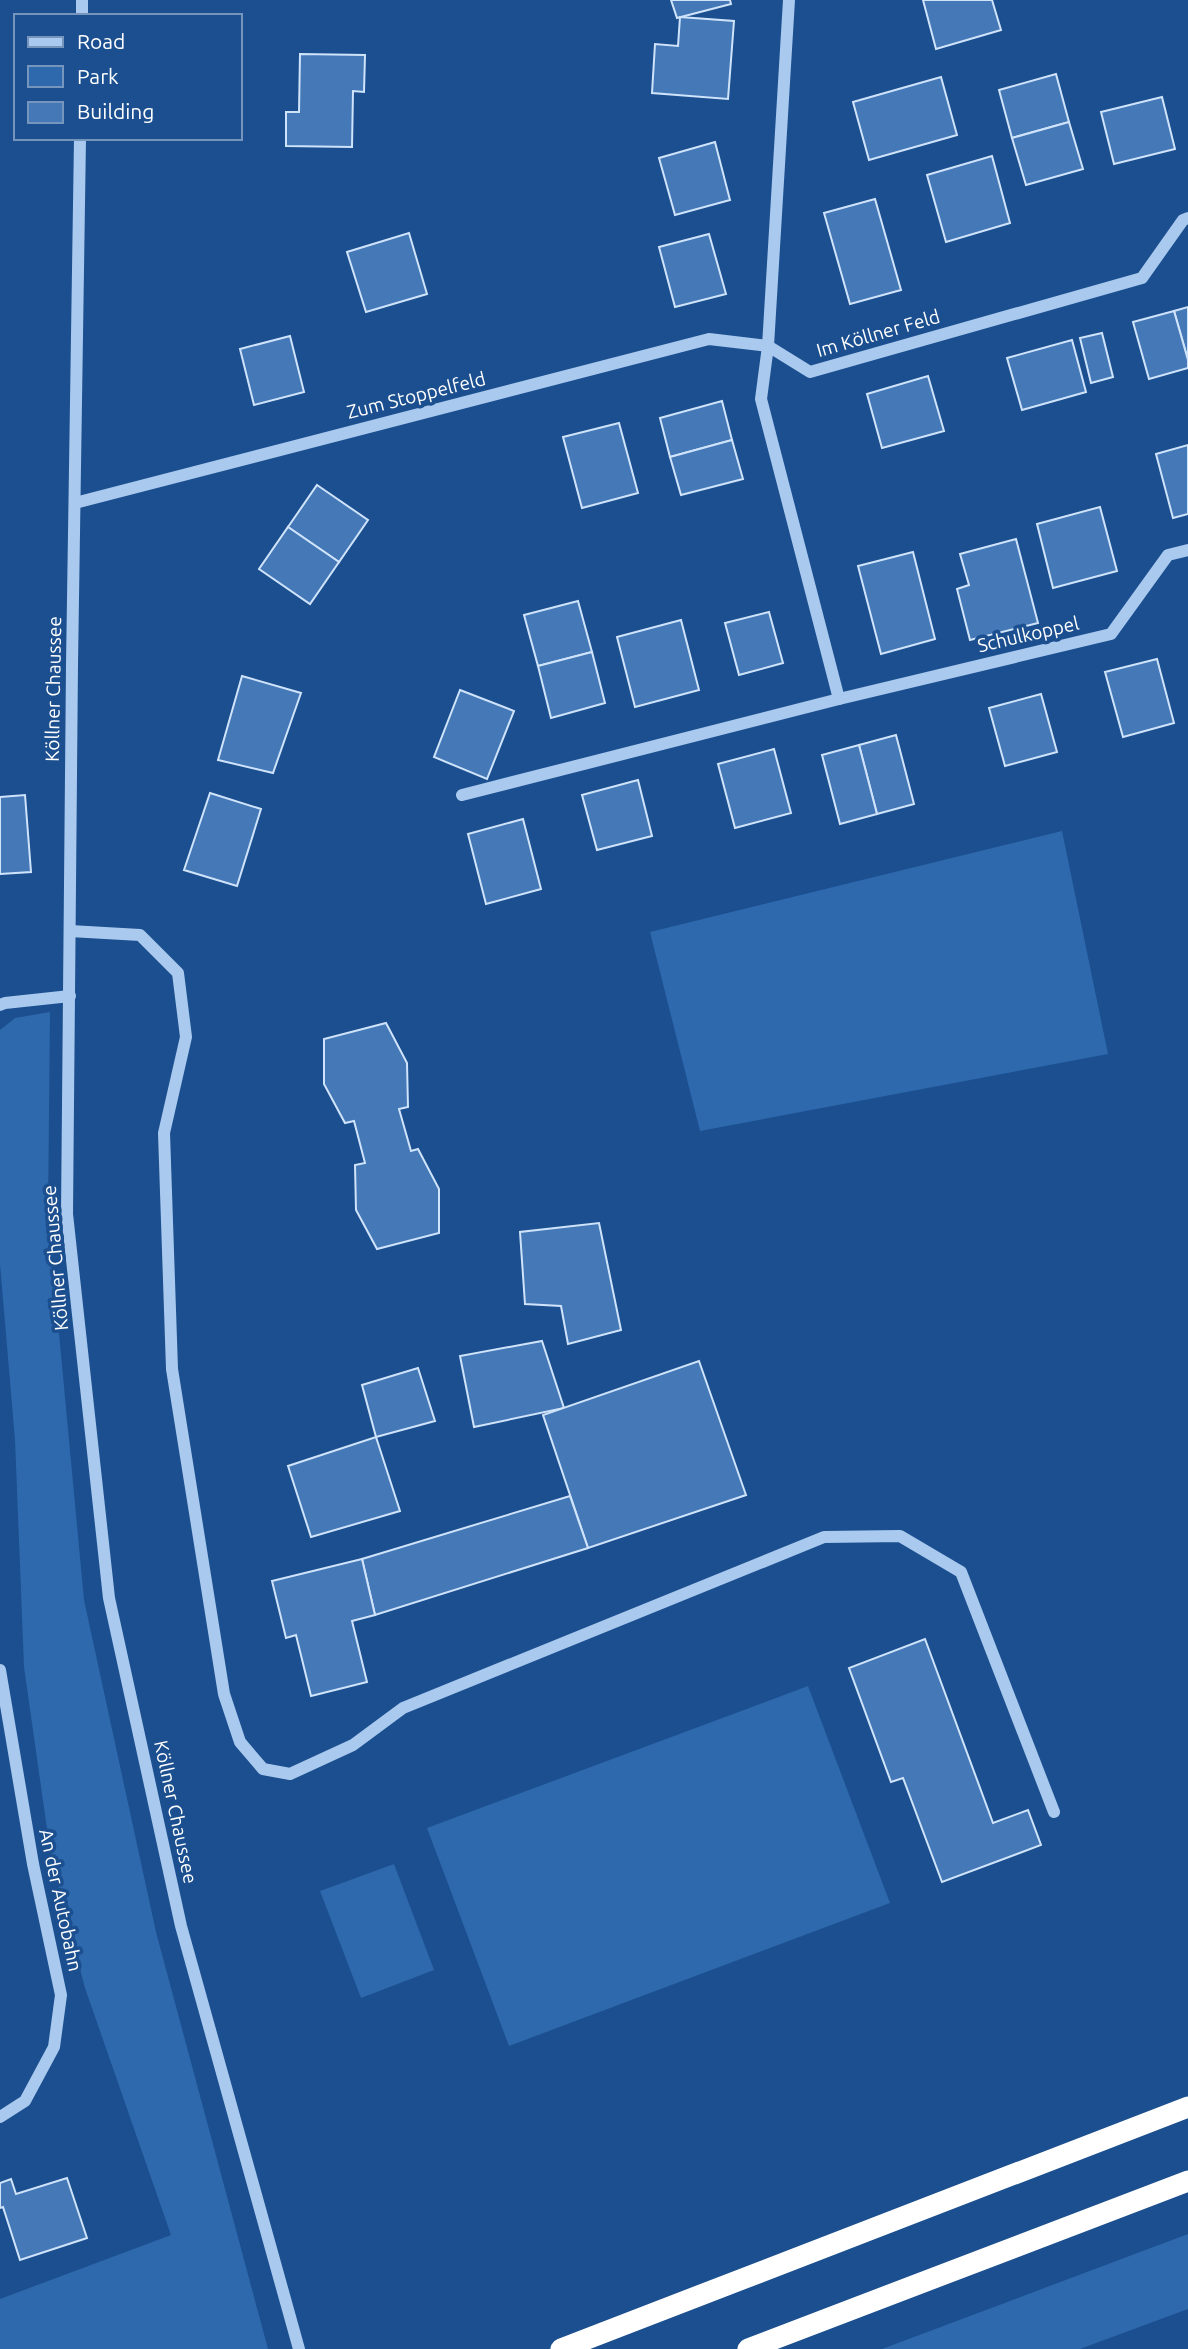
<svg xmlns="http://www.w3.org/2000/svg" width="1188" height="2349" font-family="Ubuntu,sans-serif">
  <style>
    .green { fill: #2e69ad }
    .building { fill: #4478b7; stroke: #cfe3fa; stroke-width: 2 }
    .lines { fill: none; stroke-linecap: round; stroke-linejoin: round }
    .minor { stroke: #a9c9ee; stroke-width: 12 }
    .highway { stroke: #fff; stroke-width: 21 }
    .labels { text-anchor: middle; stroke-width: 7; stroke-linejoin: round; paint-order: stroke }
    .street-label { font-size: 19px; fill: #fff; stroke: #1b4f8f }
  </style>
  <rect width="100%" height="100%" fill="#1b4f8f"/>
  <g class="green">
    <path d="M1062 831 1108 1054 700 1131 650 932Z"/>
    <path d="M50 1012 48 1216 84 1600 156 1932 268 2349H0V2299L171 2235 85 1988 51 1857 24 1667 15 1440 0 1264V1030L15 1018Z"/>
    <path d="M808 1686 890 1903 509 2046 427 1828Z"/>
    <path d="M394 1864 434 1970 361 1998 320 1891Z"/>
    <path d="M1188 2234V2309L1080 2349H882Z"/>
  </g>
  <g class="building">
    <path d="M671 0H730L731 4 677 18Z"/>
    <path d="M923 0H992L1001 30 936 49Z"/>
    <path d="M680 17 734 21 728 99 652 93 655 44 678 46Z"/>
    <path d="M300 54 365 55 364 92 353 91 352 147 286 146V112H299Z"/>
    <path d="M1056 74 1069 122 1012 138 999 90Z"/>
    <path d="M941 77 957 135 869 160 853 102Z"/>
    <path d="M1162 97 1175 149 1114 164 1101 112Z"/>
    <path d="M1069 122 1083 169 1026 185 1012 138Z"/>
    <path d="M715 142 730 200 675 215 659 158Z"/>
    <path d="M992 156 1010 223 946 242 927 175Z"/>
    <path d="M875 199 901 290 850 304 824 213Z"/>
    <path d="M409 233 427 294 366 312 347 252Z"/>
    <path d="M709 234 726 294 675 307 659 247Z"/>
    <path d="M1188 307V360L1174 311Z"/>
    <path d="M1174 311 1188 360V368L1149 379 1133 322Z"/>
    <path d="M1102 333 1113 377 1091 383 1080 338Z"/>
    <path d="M290 336 304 392 254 405 240 349Z"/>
    <path d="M1072 340 1086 392 1022 410 1007 358Z"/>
    <path d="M928 376 944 431 882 448 867 394Z"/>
    <path d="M722 401 732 440 670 457 660 418Z"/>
    <path d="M619 423 638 493 582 508 563 437Z"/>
    <path d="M732 440 743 479 681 495 670 457Z"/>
    <path d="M1188 445V514L1173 518 1156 454Z"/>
    <path d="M317 485 368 520 339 562 288 527Z"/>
    <path d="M1100 507 1117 571 1053 588 1037 524Z"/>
    <path d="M288 527 339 562 310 604 259 569Z"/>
    <path d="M1016 539 1038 623 970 640 957 589 969 585 960 554Z"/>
    <path d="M913 552 935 639 881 654 858 566Z"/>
    <path d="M578 601 592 652 538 666 524 615Z"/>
    <path d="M769 612 783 663 739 675 725 623Z"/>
    <path d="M681 620 699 690 635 707 617 637Z"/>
    <path d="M592 652 605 703 551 718 538 666Z"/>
    <path d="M1157 659 1174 723 1123 737 1105 672Z"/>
    <path d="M242 676 301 693 273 773 218 760Z"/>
    <path d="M460 690 514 711 487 779 434 757Z"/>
    <path d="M1041 694 1057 752 1005 766 989 708Z"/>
    <path d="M896 735 914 804 877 814 859 745Z"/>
    <path d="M859 745 877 814 840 824 822 755Z"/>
    <path d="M774 749 791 813 735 828 718 764Z"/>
    <path d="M638 780 652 836 597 850 582 795Z"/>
    <path d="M210 793 261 809 237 886 184 870Z"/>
    <path d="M25 795 31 872 0 874V797Z"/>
    <path d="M523 819 541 889 486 904 468 834Z"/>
    <path d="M386 1023 407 1063 408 1107 399 1109 411 1151 418 1149 439 1189V1233L377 1249 356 1210 355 1165 365 1163 354 1121 345 1123 324 1084V1039Z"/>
    <path d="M599 1223 621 1330 568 1344 561 1306 525 1304 520 1232Z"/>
    <path d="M542 1341 564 1408 474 1427 460 1356Z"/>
    <path d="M699 1361 746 1495 588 1548 543 1415Z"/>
    <path d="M418 1368 435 1421 376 1437 362 1385Z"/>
    <path d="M376 1437 400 1511 311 1537 288 1466Z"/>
    <path d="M570 1496 588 1548 375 1615 362 1559Z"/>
    <path d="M362 1559 375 1615 352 1621 367 1682 311 1696 296 1635 286 1638 272 1581Z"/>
    <path d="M925 1639 993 1823 1028 1810 1041 1845 942 1882 903 1778 891 1782 849 1668Z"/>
    <path d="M67 2178 87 2238 20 2260 3 2207 0 2208V2183L11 2179 16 2194Z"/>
  </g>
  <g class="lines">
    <g class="minor">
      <path d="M789 0 768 346 761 399 839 699"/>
      <path d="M82 16V0"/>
      <path d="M80 138 72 665 67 1214 109 1598 181 1926 299 2349"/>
      <path d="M75 503 709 339 768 346 810 372 1142 278 1183 220 1188 218"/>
      <path d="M462 795 839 699 1111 634 1168 555 1188 550"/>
      <path d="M70 931 140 935 178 973 186 1037 164 1133 172 1369 224 1694 240 1742 263 1769 290 1774 353 1745 403 1708 824 1537 900 1536 961 1572 1054 1812"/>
      <path d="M0 1005 5 1003 70 996"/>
      <path d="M0 1670 33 1864 61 1995 54 2047 25 2101 0 2117"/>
    </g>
    <g class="highway">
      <path d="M561 2349 1188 2107"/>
      <path d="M748 2349 1188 2181"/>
    </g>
  </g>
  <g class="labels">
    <g class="street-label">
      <text transform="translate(878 333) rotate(-16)" y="7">Im Köllner Feld</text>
      <text transform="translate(416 395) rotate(-14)" y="7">Zum Stoppelfeld</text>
      <text transform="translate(1028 634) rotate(-13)" y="7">Schulkoppel</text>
      <text transform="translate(53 689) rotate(-89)" y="7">Köllner Chaussee</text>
      <text transform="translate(55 1258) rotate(-95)" y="7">Köllner Chaussee</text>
      <text transform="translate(176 1812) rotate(78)" y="7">Köllner Chaussee</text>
      <text transform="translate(61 1900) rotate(78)" y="7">An der Autobahn</text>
    </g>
  </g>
  <rect x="14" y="14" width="228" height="126" fill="#1b4f8f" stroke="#7695bc" stroke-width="2"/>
  <rect x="28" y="37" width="35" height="10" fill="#a9c9ee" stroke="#7695bc" stroke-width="2"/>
  <text x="77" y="49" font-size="21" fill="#ffffff">Road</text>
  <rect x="28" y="66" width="35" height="21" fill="#2e69ad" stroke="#7695bc" stroke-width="2"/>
  <text x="77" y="84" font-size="21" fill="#ffffff">Park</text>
  <rect x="28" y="102" width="35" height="21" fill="#4478b7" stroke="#7695bc" stroke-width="2"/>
  <text x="77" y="119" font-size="21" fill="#ffffff">Building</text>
</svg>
